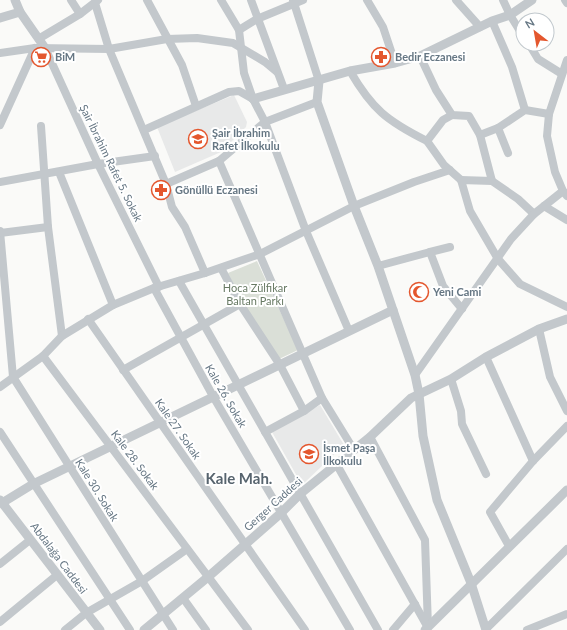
<svg xmlns="http://www.w3.org/2000/svg" width="567" height="630" font-family="Lato,sans-serif">
  <style>
    .built { fill: #e8e9e9 }
    .green { fill: #dadfd7 }
    .lines { fill: none; stroke-linecap: round; stroke-linejoin: round }
    .minor { stroke: #c3c8cc; stroke-width: 8 }
    .tertiary { stroke: #c3c8cc; stroke-width: 9 }
    .labels { text-anchor: middle; stroke-width: 4; stroke-linejoin: round; paint-order: stroke }
    .poi-label { font-size: 11px; font-weight: bold; fill: #657683; stroke: #fff; text-anchor: start }
    .street-label { font-size: 11px; fill: #657683; stroke: #fff }
    .park-label { font-size: 11px; fill: #687a64; stroke: #fff }
    .district-label { font-size: 15px; font-weight: bold; fill: #57646e; stroke: #fff }
  </style>
  <rect width="100%" height="100%" fill="#fafaf8"/>
  <g class="built">
    <path d="M234 95 247 122 246 127 221 152 175 172 157 127Z"/>
    <path d="M320 405 344 445 302 485 272 432Z"/>
  </g>
  <path class="green" d="M257 261 298 350 279 359 242 303 228 273Z"/>
  <g class="lines">
    <g class="minor">
      <path d="M71 0 80 14"/>
      <path d="M147 0 182 65 196 106"/>
      <path d="M251 0 284 89"/>
      <path d="M293 0 319 81"/>
      <path d="M367 0 383 27 395 63"/>
      <path d="M456 0 480 27"/>
      <path d="M503 0 510 15 523 36"/>
      <path d="M565 0 567 3"/>
      <path d="M95 3 109 49 166 184 172 207 185 227 205 273"/>
      <path d="M492 21 512 67 525 110"/>
      <path d="M239 30 257 19 303 0"/>
      <path d="M40 38 80 14 98 0"/>
      <path d="M529 44 538 59 562 74"/>
      <path d="M45 48 98 164 159 287"/>
      <path d="M0 53 35 48 109 49 167 39 197 38 233 43 265 62 277 72"/>
      <path d="M420 56 436 90 452 115 469 116 480 135 492 181 518 199 534 214"/>
      <path d="M567 60 549 114 547 136 555 172 563 191 567 196"/>
      <path d="M350 71C372 109 387 121 427 141"/>
      <path d="M317 102 265 122 306 231 349 331"/>
      <path d="M452 115 443 120 427 141 444 165 461 180"/>
      <path d="M0 125 35 48"/>
      <path d="M41 126 48 227 62 336"/>
      <path d="M498 128 508 153"/>
      <path d="M144 130 229 92 239 91 253 99"/>
      <path d="M480 135 498 128 525 110 549 114"/>
      <path d="M219 161 322 398 354 450"/>
      <path d="M59 172 113 305"/>
      <path d="M492 181 461 180 470 211 498 259 520 284 567 307"/>
      <path d="M0 182 98 164 155 156"/>
      <path d="M166 184 219 161 265 122 253 99 244 73 239 30 221 0"/>
      <path d="M544 206 567 220"/>
      <path d="M0 231 13 377 173 630"/>
      <path d="M0 233 48 227"/>
      <path d="M430 252 450 247"/>
      <path d="M378 266 430 252 443 286 462 309"/>
      <path d="M221 268 240 304 280 365 304 411"/>
      <path d="M179 281 378 630"/>
      <path d="M154 288 214 398 350 630"/>
      <path d="M88 319 305 630"/>
      <path d="M539 329 550 377 567 411"/>
      <path d="M43 356 248 630"/>
      <path d="M486 357 533 461"/>
      <path d="M123 370 240 304"/>
      <path d="M415 375 511 239 534 214 563 191"/>
      <path d="M451 379 461 411 462 424 486 474"/>
      <path d="M0 387 43 356 62 336 113 305 154 288 205 273 260 254 354 206 414 182 450 170"/>
      <path d="M0 432 130 630"/>
      <path d="M265 432 304 411 322 398"/>
      <path d="M370 437 425 540 428 627"/>
      <path d="M337 465 427 626"/>
      <path d="M509 546 490 512 533 461 567 426"/>
      <path d="M0 564 30 540"/>
      <path d="M183 598 206 630"/>
      <path d="M0 622 57 575"/>
      <path d="M486 629 567 549"/>
      <path d="M65 630 86 613 142 581 187 549"/>
      <path d="M393 630 415 604"/>
      <path d="M527 630 567 614"/>
    </g>
    <g class="tertiary">
      <path d="M15 0 20 12 45 48"/>
      <path d="M0 18 20 12"/>
      <path d="M319 81 317 102 354 206 378 266 415 375 419 394 423 436 437 500 471 583 486 630"/>
      <path d="M253 99 350 71 395 63 420 56 492 21 510 15 532 0"/>
      <path d="M0 500 100 630"/>
      <path d="M2 503 33 484 393 310"/>
      <path d="M144 630 208 577 281 513 300 494 370 437 411 398 451 379 486 357 539 329 567 319"/>
      <path d="M425 630 567 490"/>
    </g>
  </g>
  <defs>
    <g id="supermarket-ring" transform="scale(1)"><circle r="9.5" fill="#fff" stroke="#e4572e" stroke-width="1.5"/><path d="M-6-5.5h2.5l.6 2H6L4.5 2H-2.5L-4.4-4H-6ZM-1.5 3.2a1.3 1.3 0 1 0 .1 0ZM3 3.2a1.3 1.3 0 1 0 .1 0Z" fill="#e4572e"/></g>
    <g id="pharmacy-ring" transform="scale(1)"><circle r="9.5" fill="#fff" stroke="#e4572e" stroke-width="1.5"/><path d="M-2-6h4v4h4v4h-4v4h-4v-4h-4v-4h4Z" fill="#e4572e"/></g>
    <g id="school-ring" transform="scale(1)"><circle r="9.5" fill="#fff" stroke="#e4572e" stroke-width="1.5"/><path d="M0-5L7-2L0 1L-7-2ZM-4 1L0 2.5L4 1V4Q0 6-4 4Z" fill="#e4572e"/></g>
    <g id="mosque-ring" transform="scale(1)"><circle r="9.5" fill="#fff" stroke="#e4572e" stroke-width="1.5"/><path d="M3.5-4.9A6 6 0 1 0 3.5 4.9A5 5 0 1 1 3.5-4.9Z" fill="#e4572e"/></g>
  </defs>
  <g fill-rule="evenodd">
    <use href="#supermarket-ring" x="41" y="57"/>
    <use href="#pharmacy-ring" x="381" y="57"/>
    <use href="#school-ring" x="198" y="139"/>
    <use href="#pharmacy-ring" x="161" y="190"/>
    <use href="#mosque-ring" x="419" y="292"/>
    <use href="#school-ring" x="309" y="454"/>
  </g>
  <g class="labels">
    <g class="poi-label">
      <text x="55" y="61">BiM</text>
      <text x="395" y="61">Bedir Eczanesi</text>
      <text x="212" y="137">Şair İbrahim<tspan x="212" dy="13">Rafet İlkokulu</tspan></text>
      <text x="175" y="194">Gönüllü Eczanesi</text>
      <text x="433" y="296">Yeni Cami</text>
      <text x="323" y="452">İsmet Paşa<tspan x="323" dy="13">İlkokulu</tspan></text>
    </g>
    <g class="street-label">
      <text transform="translate(111 163) rotate(64)" y="4">Şair İbrahim Rafet 5. Sokak</text>
      <text transform="translate(226 396) rotate(60)" y="4">Kale 26. Sokak</text>
      <text transform="translate(178 429) rotate(55)" y="4">Kale 27. Sokak</text>
      <text transform="translate(135 460) rotate(53)" y="4">Kale 28. Sokak</text>
      <text transform="translate(97 490) rotate(58)" y="4">Kale 30. Sokak</text>
      <text transform="translate(273 504) rotate(-42)" y="4">Gerger Caddesi</text>
      <text transform="translate(59 558) rotate(53)" y="4">Abdalağa Caddesi</text>
    </g>
    <g class="park-label">
      <text x="255" y="292">Hoca Zülfikar<tspan x="255" dy="13">Baltan Parkı</tspan></text>
    </g>
    <g class="district-label">
      <text x="239" y="484">Kale Mah.</text>
    </g>
  </g>
  <g transform="translate(535 32) rotate(329)"><circle r="19" fill="#ffffff" stroke="#c1c8cd"/>
  <path d="M0-3L7 15L0 10L-7 15Z" fill="#e4572e"/>
  <text y="-6" font-size="11" font-weight="bold" text-anchor="middle" fill="#657683">N</text>
  </g>
</svg>
